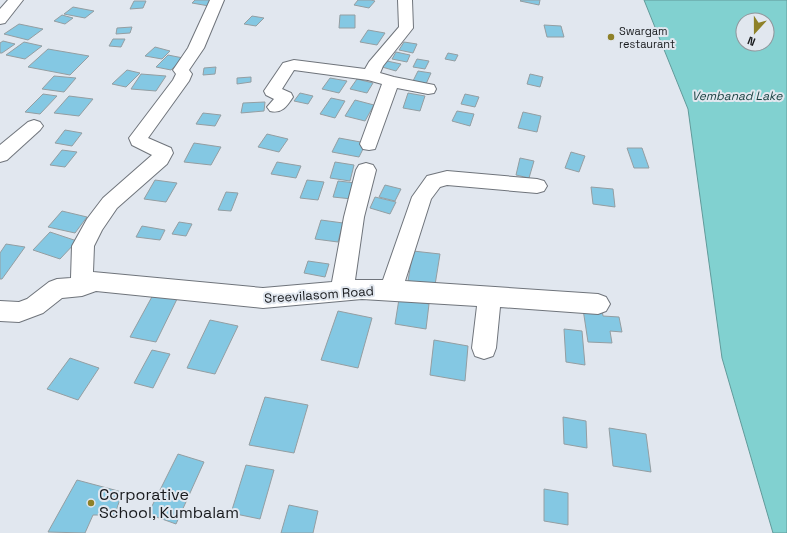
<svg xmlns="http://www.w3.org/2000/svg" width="787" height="533" font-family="'Space Grotesk',sans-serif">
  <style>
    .water { fill: #81d1d0; stroke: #629a9a; fill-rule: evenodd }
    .building { fill: #84c8e3; stroke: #949ea2 }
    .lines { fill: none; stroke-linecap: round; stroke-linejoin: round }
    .street-casing { stroke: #6f747b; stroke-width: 2 }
    .secondary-casing { stroke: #6f747b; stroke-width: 2 }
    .street { fill: #fff; fill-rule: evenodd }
    .secondary { fill: #fff; fill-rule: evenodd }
    .poi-dot { fill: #8e8128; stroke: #e1e7ef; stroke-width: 1.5 }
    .labels { text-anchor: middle; stroke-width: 4; stroke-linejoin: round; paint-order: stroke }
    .far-poi-label { font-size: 11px; fill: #181a1d; stroke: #e1e7ef; text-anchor: start }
    .far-water-label { font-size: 12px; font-style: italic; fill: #173e3e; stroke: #e1e7ef }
    .street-label { font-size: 13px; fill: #181a1d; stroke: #e1e7ef }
    .near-poi-label { font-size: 16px; fill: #181a1d; stroke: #e1e7ef; text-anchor: start }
  </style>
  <rect width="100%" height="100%" fill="#e1e7ef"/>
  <path class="water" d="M644 0H787V533H773L722 358 688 109ZM743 20H767V44H743Z"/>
  <g class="building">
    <path d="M195 0H214L209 6 192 3Z"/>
    <path d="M358 0H371L375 1 369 8 354 5Z"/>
    <path d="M521 0H540L539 5 520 1Z"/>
    <path d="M134 1H146L143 8 130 9Z"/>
    <path d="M73 7 94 11 85 18 64 14Z"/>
    <path d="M62 15 73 18 65 24 54 21Z"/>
    <path d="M340 15H355V28H339Z"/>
    <path d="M252 16 264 18 256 26 244 24Z"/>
    <path d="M19 24 43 29 28 40 4 34Z"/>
    <path d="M544 25 561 26 564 37H547Z"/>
    <path d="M132 27 130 33 116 34 117 28Z"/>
    <path d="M368 30 385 33 377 45 360 42Z"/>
    <path d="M113 39H125L121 47 109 46Z"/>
    <path d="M3 41 15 44 2 53H0V43Z"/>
    <path d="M24 42 42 46 25 59 6 55Z"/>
    <path d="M404 42 417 44 413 53 399 50Z"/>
    <path d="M155 47 170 51 162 59 145 56Z"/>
    <path d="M48 49 89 56 70 75 28 67Z"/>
    <path d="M396 52 410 55 407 62 392 59Z"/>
    <path d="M448 53 458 55 455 61 445 59Z"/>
    <path d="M168 55 183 58 171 70 156 67Z"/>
    <path d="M417 59 429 61 425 69 413 67Z"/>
    <path d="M387 61 401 64 396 71 382 67Z"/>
    <path d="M216 67 215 74 203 75 204 68Z"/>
    <path d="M127 70 140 73 126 87 112 84Z"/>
    <path d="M418 71 431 73 426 84 413 81Z"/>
    <path d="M141 74 166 76 156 91 131 89Z"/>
    <path d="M530 74 543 77 540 87 527 84Z"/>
    <path d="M54 76 76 78 64 92 42 89Z"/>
    <path d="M251 77V82L237 84V78Z"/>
    <path d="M330 78 347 81 339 93 322 89Z"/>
    <path d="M357 79 373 83 367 93 350 89Z"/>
    <path d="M300 93 313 96 308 104 294 101Z"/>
    <path d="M408 93 425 96 420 111 403 108Z"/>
    <path d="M43 94 57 96 40 114 25 112Z"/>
    <path d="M465 94 479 97 475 107 461 104Z"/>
    <path d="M69 96 93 99 79 116 54 113Z"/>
    <path d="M331 98 345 101 335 118 320 114Z"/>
    <path d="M355 100 374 105 365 121 345 116Z"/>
    <path d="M265 102 264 111 241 113 243 103Z"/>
    <path d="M457 111 474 114 470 126 452 121Z"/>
    <path d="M523 112 541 116 537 132 518 128Z"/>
    <path d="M203 113 221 115 215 126 196 124Z"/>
    <path d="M65 130 82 133 72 146 55 143Z"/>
    <path d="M267 134 288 139 279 152 258 147Z"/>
    <path d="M339 138 366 143 359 157 332 152Z"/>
    <path d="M194 143 221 147 211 165 184 162Z"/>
    <path d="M627 148H642L649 168H634Z"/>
    <path d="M62 150 77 152 65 167 50 165Z"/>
    <path d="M571 152 585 156 579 172 565 168Z"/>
    <path d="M520 158 534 161 529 178 516 175Z"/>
    <path d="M277 162 301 166 296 178 271 174Z"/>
    <path d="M335 162 354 165 350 181 330 178Z"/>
    <path d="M155 180 177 183 166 202 144 199Z"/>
    <path d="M307 180 324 182 318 200 300 198Z"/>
    <path d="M338 181 356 183 352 199 333 197Z"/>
    <path d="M385 185 401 189 395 201 379 197Z"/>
    <path d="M591 187 613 189 615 207 593 204Z"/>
    <path d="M226 192 238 193 231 211 218 210Z"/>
    <path d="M375 197 396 202 390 214 370 208Z"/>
    <path d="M62 211 87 217 75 233 48 227Z"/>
    <path d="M321 220 343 223 338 242 315 239Z"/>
    <path d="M179 222 192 224 186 236 172 234Z"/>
    <path d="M142 226 165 230 160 240 136 237Z"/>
    <path d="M50 232 77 241 60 259 33 250Z"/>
    <path d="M6 244 25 247 2 279H0V253Z"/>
    <path d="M413 251 440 254 435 285 408 281Z"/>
    <path d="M308 261 329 264 325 277 304 273Z"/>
    <path d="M154 293 178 297 156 342 130 337Z"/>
    <path d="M399 299 429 304 426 329 395 324Z"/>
    <path d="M583 309 602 310 603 316 619 317 622 332 610 331 612 343 588 342Z"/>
    <path d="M338 311 372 318 358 368 321 360Z"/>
    <path d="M210 320 238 326 215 374 187 368Z"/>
    <path d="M564 329 582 331 585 365 566 362Z"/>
    <path d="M434 340 468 346 465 381 430 375Z"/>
    <path d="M152 350 170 354 153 388 134 383Z"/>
    <path d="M70 358 99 368 78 400 47 389Z"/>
    <path d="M265 397 308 405 294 453 249 445Z"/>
    <path d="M563 417 586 421 587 448 564 444Z"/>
    <path d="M609 428 646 434 651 472 613 466Z"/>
    <path d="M178 454 204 462 176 524 148 514Z"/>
    <path d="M246 465 274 470 260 519 231 513Z"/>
    <path d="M77 480 122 492 115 515H93L85 533 48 532Z"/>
    <path d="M544 489 568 493V525L544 521Z"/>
    <path d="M289 505 318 511 313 533H281Z"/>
  </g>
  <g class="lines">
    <g class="street-casing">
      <g id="street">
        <path d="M210 0H224L204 48 189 70 192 74 189 81 148 138 171 148 173 153 167 164 117 208 102 230 94 246 93 272 263 288 332 282 344 217 356 170 359 165 366 163 373 165 376 170 364 217 355 280H383L412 197 427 176 447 171 537 179 544 181 547 186 544 191 537 193 447 185 440 187 431 199 405 281 598 294 606 297 610 304 606 311 598 314 500 307 496 348 493 356 484 359 475 356 472 348 477 306 362 299 263 308 96 291 82 296 62 298 43 313 19 322 0 321V301L19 302 27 299 49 282 57 279 71 278 72 246 87 219 103 198 152 155 132 145 129 138 173 80 176 74 173 70 188 48Z"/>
        <path d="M398 0H412L413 28 383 66 380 73 394 77 434 85 436 89 434 93 428 94 397 88 375 149 369 150 363 149 360 144 382 84 368 80 294 70 282 89 291 93 293 97C287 106 282 114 270 111L267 107 274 99 266 95 264 91 283 63 294 60 365 69 369 62 399 27Z"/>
        <path d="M34 120 40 122 43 126 40 130 7 160 0 162V145L28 122Z"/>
      </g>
    </g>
    <g class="secondary-casing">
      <path id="secondary" d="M8 0H23L5 23 0 24V9Z"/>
    </g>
    <use href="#street" class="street"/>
    <use href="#secondary" class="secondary"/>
  </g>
  <g class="poi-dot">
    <circle cx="611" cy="37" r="4"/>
    <circle cx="91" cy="503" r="4"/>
  </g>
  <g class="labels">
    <g class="far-poi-label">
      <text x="619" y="35">Swargam<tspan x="619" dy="13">restaurant</tspan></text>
    </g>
    <g class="far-water-label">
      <text x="737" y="100">Vembanad Lake</text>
    </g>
    <g class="street-label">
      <text transform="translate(319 294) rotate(-4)" y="5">Sreevilasom Road</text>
    </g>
    <g class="near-poi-label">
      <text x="99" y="500">Corporative<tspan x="99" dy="18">School, Kumbalam</tspan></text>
    </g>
  </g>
  <g transform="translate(755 32) rotate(201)"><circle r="19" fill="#e1e7ef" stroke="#91959b"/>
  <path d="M0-3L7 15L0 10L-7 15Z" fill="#8e8128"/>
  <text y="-6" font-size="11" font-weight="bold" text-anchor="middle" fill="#181a1d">N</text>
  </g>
</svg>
